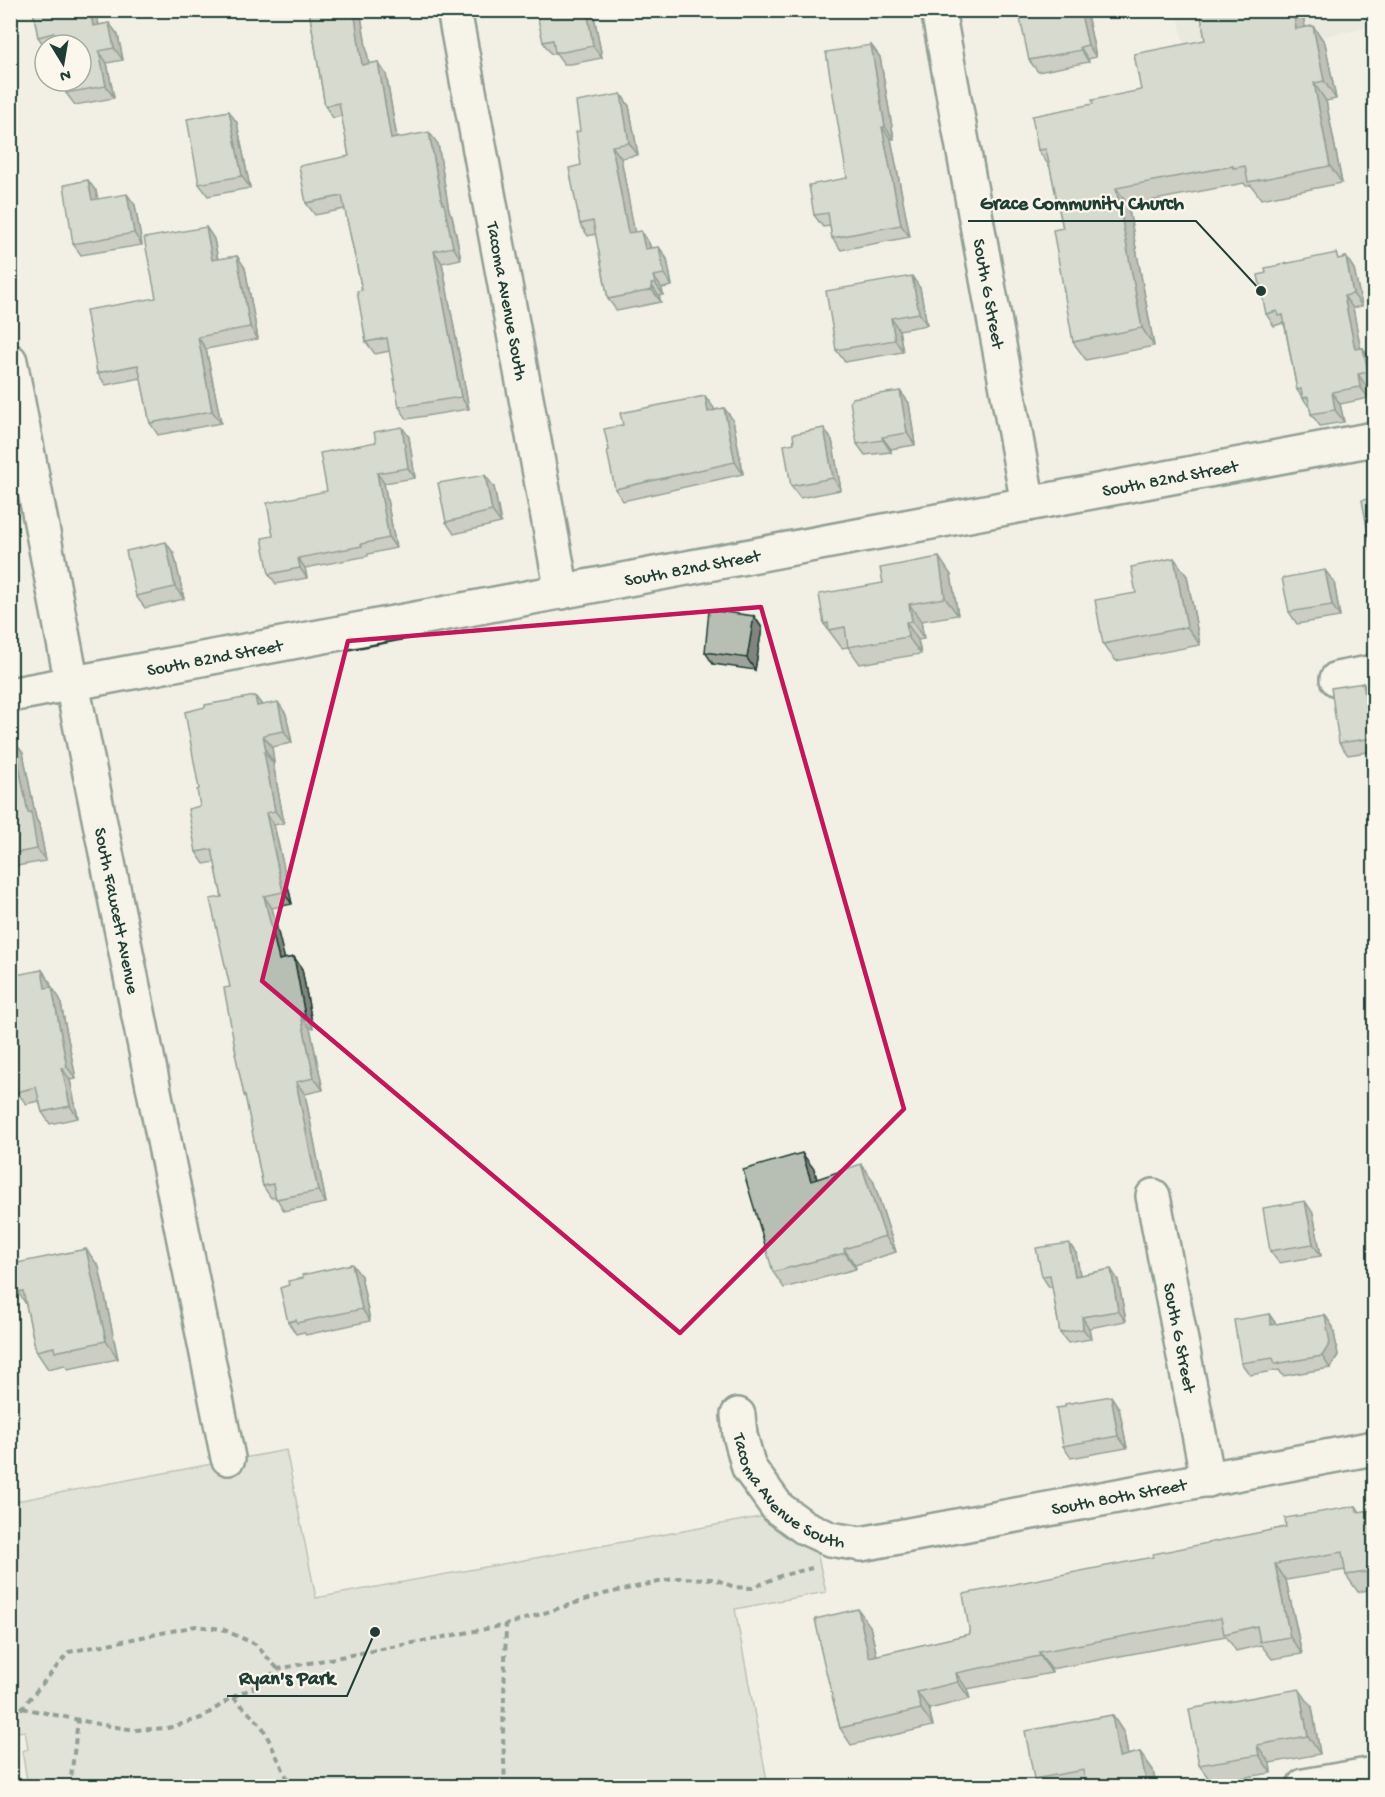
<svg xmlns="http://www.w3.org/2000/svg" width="1385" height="1797" font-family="'Gochi Hand',sans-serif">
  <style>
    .built { fill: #e0e1d6 }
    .green { fill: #cfd2c8; stroke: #77887e; stroke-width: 1.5 }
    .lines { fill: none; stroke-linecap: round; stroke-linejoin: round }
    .minor-casing { stroke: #1f3d34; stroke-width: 38 }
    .path { stroke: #1f3d34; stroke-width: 4; stroke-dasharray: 6 4.5; stroke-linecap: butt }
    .minor { stroke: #fbf7ec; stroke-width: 33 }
    .wall { fill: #9da39a; stroke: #1f3d34; stroke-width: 1.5 }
    .shaded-wall { fill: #80857d; stroke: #1f3d34; stroke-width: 1.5 }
    .building { fill: #b7beb3; stroke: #1f3d34; stroke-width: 1.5 }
    .marked { fill: none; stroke: #c2185b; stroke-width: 4.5; stroke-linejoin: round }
    .labels { text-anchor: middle; stroke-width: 4.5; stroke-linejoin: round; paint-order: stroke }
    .street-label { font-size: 18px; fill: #1f3d34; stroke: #fbf7ec }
    .leader { fill: none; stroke: #1f3d34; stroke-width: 2 }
    .callout-dot { fill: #1f3d34; stroke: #fbf7ec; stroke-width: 2 }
    .callout-label { font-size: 20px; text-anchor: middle; font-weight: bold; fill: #1f3d34; stroke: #fbf7ec; stroke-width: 4.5; stroke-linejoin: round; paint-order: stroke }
  </style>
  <rect width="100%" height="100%" fill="#f2f0e5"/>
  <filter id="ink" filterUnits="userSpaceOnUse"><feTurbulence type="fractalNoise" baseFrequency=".0167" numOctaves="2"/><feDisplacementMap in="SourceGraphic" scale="12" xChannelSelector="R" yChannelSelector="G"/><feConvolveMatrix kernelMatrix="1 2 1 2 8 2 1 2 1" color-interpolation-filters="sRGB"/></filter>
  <g filter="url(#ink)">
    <path class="built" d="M1177 11H1374V27L1187 62Z"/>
    <path class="green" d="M286 1450 316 1598 776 1514 815 1544 826 1592 735 1609 768 1786H28L22 1751 28 1749 25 1731 11 1733 10 1666 12 1665 10 1656 11 1502Z"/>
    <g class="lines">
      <g class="minor-casing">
        <g id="minor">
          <path id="s1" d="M454 10 562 592"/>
          <path id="s2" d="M938 10 1028 504"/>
          <path id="s3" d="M10 361 72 684 228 1458"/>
          <path d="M1337 679 1374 672"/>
          <path id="s4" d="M10 695 1374 439"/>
          <path id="s5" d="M1153 1196 1208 1480"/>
          <path id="s6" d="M738 1415 740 1435 749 1468 778 1508 804 1527 830 1539 861 1544 1374 1448"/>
          <path d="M1304 1786 1374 1774"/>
        </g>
      </g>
      <g class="path">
        <path d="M233 1697 262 1726 291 1786"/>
        <path d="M22 1708 98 1724 135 1730 168 1728 201 1718 233 1697 259 1685 278 1669 506 1625 604 1594 677 1578 715 1579 734 1587 752 1588 780 1576 812 1568"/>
        <path d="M10 1710 22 1708 69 1652 196 1626 222 1629 255 1644 278 1669"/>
        <path d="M70 1786 78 1720"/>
        <path d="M505 1786 503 1734 506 1625"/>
      </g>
      <use href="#minor" class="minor"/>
    </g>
    <g class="wall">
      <path d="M33 10H96L99 25 109 23 118 35 123 60 107 63 114 98 75 105 66 93 81 45H45V47L38 37Z"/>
      <path d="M309 10H360L369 64 386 74 397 138 438 144 449 211 452 216 461 259 442 263 469 409 407 419 399 407 390 351 375 354 366 342 362 290 345 209 315 215 306 203 349 156 342 116 333 118 325 106Z"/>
      <path d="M593 10 602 58 571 64H564L556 53 551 54 543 42Z"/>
      <path d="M1086 10 1096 57 1088 59 1089 62 1038 72 1029 60Z"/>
      <path d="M1200 10H1302L1305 27 1313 26 1325 43 1336 99 1326 101 1342 183 1261 199 1251 185 1246 186 1244 183 1128 205 1154 346 1086 360 1073 342 1063 228 1050 167 1038 150 1093 104 1141 90 1205 40Z"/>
      <path d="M871 45 880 57 894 139H891L910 237 841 250 832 238 830 226 823 227 814 215 847 178Z"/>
      <path d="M621 94 629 106 638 155 621 158 634 232 649 243 651 248 659 247 667 259 672 286 662 288 663 295 659 296 661 302 617 311 608 299 596 234 588 236 580 224 581 165 580 131Z"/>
      <path d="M237 123 250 188 208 196 199 184Z"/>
      <path d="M96 191 98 199 135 205 142 245 81 255 73 244Z"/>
      <path d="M206 227 214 239 218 259 237 256 245 268 258 339 206 349 221 423 158 435 150 423 141 378 106 385 97 373 156 298Z"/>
      <path d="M1346 257 1354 269 1362 306 1353 308 1360 348H1363L1371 360 1374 376V384L1366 386 1369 398 1340 404 1344 422 1320 426 1311 414 1310 408 1297 390 1285 327 1283 323 1274 326 1266 314 1340 259Z"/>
      <path d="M920 288 927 325 899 330 903 352 845 362 836 350Z"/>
      <path d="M900 391 909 403 915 445 891 449V452L865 455 857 444Z"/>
      <path d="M705 396 714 410 724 408 733 420 743 474 623 501 615 489 623 425Z"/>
      <path d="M409 437 415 478 384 483 396 548 368 554V556L305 568 307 578 276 584 269 574 273 536 327 491Z"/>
      <path d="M832 440 841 490 800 498 791 486 794 443Z"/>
      <path d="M494 487 501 523 454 534 446 522Z"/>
      <path d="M174 554 184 599 145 608 136 596Z"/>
      <path d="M951 575 958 615 921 621 924 639 918 640 921 654 860 664 848 647 842 648 824 624Z"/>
      <path d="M1187 576 1200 645 1116 661 1103 644 1136 593Z"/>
      <path d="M1334 582 1340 617 1297 624 1289 612Z"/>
      <path d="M754 616 762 628 755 670 713 664 705 652Z"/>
      <path d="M1363 683 1372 695 1374 709V751L1348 755 1339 743Z"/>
      <path d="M255 696 262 705 286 714 292 743 272 747 274 763H273L284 823 274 825 292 904 272 908 284 959 294 957 302 969 313 1028H310L323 1090 305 1094 326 1203 284 1211 276 1197 271 1198 263 1186 246 1098 244 1095 236 1053 222 897 215 862 204 864 196 852 200 806 205 707Z"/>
      <path d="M10 742 23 753 36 819 39 824 46 861 10 867Z"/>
      <path d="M42 970 50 982 51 987 60 999 76 1079 70 1080 78 1118 50 1124 42 1112 39 1101 26 1104 17 1092Z"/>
      <path d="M814 1169 817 1179 873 1180 896 1252 855 1265 856 1269 784 1288 773 1272Z"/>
      <path d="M1313 1213 1321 1256 1279 1263 1270 1251Z"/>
      <path d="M1076 1253 1080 1275 1118 1280 1126 1321 1089 1328 1091 1339 1068 1343 1060 1333 1052 1286 1049 1287 1042 1276Z"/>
      <path d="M99 1267 118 1359 68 1369 65 1365 48 1369 36 1351 26 1304 18 1292Z"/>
      <path d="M361 1276 370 1321 306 1335 304 1332 296 1334 288 1322Z"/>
      <path d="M1269 1314 1276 1324 1325 1315 1333 1327 1338 1355 1330 1368 1283 1376 1279 1370 1250 1375 1241 1363Z"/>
      <path d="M1119 1408 1127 1448 1071 1458 1063 1446Z"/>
      <path d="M1356 1506 1360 1512 1374 1510V1589L1358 1592 1346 1575 1345 1570 1286 1580 1302 1654 1272 1659 1261 1645 1236 1651 1226 1636 1051 1669 1052 1673 967 1689 970 1699 929 1709 933 1726 851 1745 840 1728 821 1647 870 1626 877 1656 970 1634 1153 1557 1286 1527Z"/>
      <path d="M1312 1707 1320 1754 1270 1763 1271 1773 1212 1783 1199 1765Z"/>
      <path d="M1112 1715 1124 1733 1128 1755 1140 1752 1153 1770 1156 1786H1039L1034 1779Z"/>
    </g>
    <g class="shaded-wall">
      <path d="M90 10H96L101 38 93 26Z"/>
      <path d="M354 10H360L371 77 362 65Z"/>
      <path d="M587 10H593L602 58 593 46Z"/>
      <path d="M1080 10H1086L1096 57 1088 45Z"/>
      <path d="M1293 10H1302L1308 46 1296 29Z"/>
      <path d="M109 23 118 35 123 60 114 48Z"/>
      <path d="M1313 26 1325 43 1336 99 1324 81Z"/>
      <path d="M871 45 880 57 894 139 885 127Z"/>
      <path d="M1080 47 1088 59 1089 62 1081 50Z"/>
      <path d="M99 51 107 63 114 98 106 86Z"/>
      <path d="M378 62 386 74 399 151 391 139Z"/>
      <path d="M1314 83 1326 101 1342 183 1330 166Z"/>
      <path d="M621 94 629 106 638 155 629 143Z"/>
      <path d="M229 111 237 123 250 188 242 176Z"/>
      <path d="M882 127 891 139 910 237 901 225Z"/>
      <path d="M429 132 438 144 449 211 452 216 461 259 453 247 442 204Z"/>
      <path d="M612 146 621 158 637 245 628 233Z"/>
      <path d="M88 180 96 191 100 211 92 200Z"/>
      <path d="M1116 188 1128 205 1154 346 1142 328Z"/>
      <path d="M127 194 135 205 142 245 134 233Z"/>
      <path d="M206 227 214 239 220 272 212 260Z"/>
      <path d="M641 231 649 243 653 261 645 249Z"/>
      <path d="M659 247 667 259 672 286 664 274Z"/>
      <path d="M434 251 442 263 469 409 461 397Z"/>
      <path d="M237 256 245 268 258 339 250 327Z"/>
      <path d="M1346 257 1354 269 1362 306 1353 294Z"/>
      <path d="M653 276 662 288 663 295 655 283Z"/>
      <path d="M912 276 920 288 927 325 919 313Z"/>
      <path d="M651 284 659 296 661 302 652 290Z"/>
      <path d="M1344 296 1353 308 1363 361 1355 349Z"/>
      <path d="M891 318 899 330 903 352 895 340Z"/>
      <path d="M198 337 206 349 221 423 212 411Z"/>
      <path d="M1363 348 1371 360 1374 376V382L1368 372Z"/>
      <path d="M1358 374 1366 386 1369 398 1360 387Z"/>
      <path d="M900 391 909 403 915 445 907 433Z"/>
      <path d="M1332 392 1340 404 1344 422 1335 410Z"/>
      <path d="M705 396 714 408 716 424 708 412Z"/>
      <path d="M724 408 733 420 743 474 735 462Z"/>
      <path d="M402 427 409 437 415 478 408 468Z"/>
      <path d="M824 428 832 440 841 490 833 478Z"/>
      <path d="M882 437 891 449V452L883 440Z"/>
      <path d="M377 473 384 483 396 548 389 538Z"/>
      <path d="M485 475 494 487 501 523 492 511Z"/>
      <path d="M166 542 174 554 184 599 175 587Z"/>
      <path d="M939 557 951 575 958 615 945 598Z"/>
      <path d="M298 558 305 568 307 578 300 568Z"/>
      <path d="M1174 558 1187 576 1200 645 1187 627Z"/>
      <path d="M1325 570 1334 582 1340 617 1332 605Z"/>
      <path d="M909 604 921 621 924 639 912 621Z"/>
      <path d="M754 616 762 628 755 670 747 658Z"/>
      <path d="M906 622 918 640 921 654 908 637Z"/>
      <path d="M1363 683 1372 695 1374 713 1367 710Z"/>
      <path d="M255 696 264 708 257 706Z"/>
      <path d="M278 702 286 714 292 743 284 731Z"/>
      <path d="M263 735 272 747 274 763 266 751Z"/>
      <path d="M14 741 23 753 36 819 39 824 46 861 37 849 28 813Z"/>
      <path d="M264 752 273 763 284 823 275 811Z"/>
      <path d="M266 813 274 825 292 904 283 892Z"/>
      <path d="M264 896 272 908 288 972 279 960Z"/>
      <path d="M294 957 302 969 313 1028 305 1016Z"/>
      <path d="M42 970 50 982 54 1000 45 988Z"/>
      <path d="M52 987 60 999 76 1079 67 1067Z"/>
      <path d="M301 1016 310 1028 323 1090 314 1078Z"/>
      <path d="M62 1068 70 1080 78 1118 70 1106Z"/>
      <path d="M296 1082 305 1094 326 1203 318 1191Z"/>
      <path d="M802 1153 814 1169 822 1197 811 1181Z"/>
      <path d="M861 1164 873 1180 896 1252 885 1236Z"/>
      <path d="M1305 1201 1313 1213 1321 1256 1313 1244Z"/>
      <path d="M1069 1243 1076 1253 1082 1286 1075 1276Z"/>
      <path d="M86 1249 99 1267 118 1359 106 1341Z"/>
      <path d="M844 1249 855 1265 856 1269 845 1253Z"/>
      <path d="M352 1264 361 1276 370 1321 362 1309Z"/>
      <path d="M1111 1269 1118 1280 1126 1321 1118 1311Z"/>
      <path d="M1269 1314 1277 1326 1271 1325Z"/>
      <path d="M1325 1315 1333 1327 1338 1355 1330 1368 1322 1356Z"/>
      <path d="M1082 1317 1089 1328 1091 1339 1083 1329Z"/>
      <path d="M1111 1396 1119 1408 1127 1448 1118 1436Z"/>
      <path d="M1275 1564 1286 1580 1302 1654 1290 1637Z"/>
      <path d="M858 1609 870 1626 881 1674 869 1657Z"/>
      <path d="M1039 1652 1051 1669 1052 1673 1040 1656Z"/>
      <path d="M956 1673 967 1689 970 1699 958 1682Z"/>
      <path d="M1299 1689 1312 1707 1320 1754 1308 1736Z"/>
      <path d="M917 1692 929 1709 933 1726 921 1709Z"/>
      <path d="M1112 1715 1124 1733 1131 1774 1119 1757Z"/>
      <path d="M1257 1745 1270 1763 1271 1773 1259 1755Z"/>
      <path d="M1140 1752 1153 1770 1156 1786H1149L1146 1781Z"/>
    </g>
    <g class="building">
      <path d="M33 10H90L93 26 109 23 114 48 99 51 106 86 66 93 64 81H81V45H57L54 33 38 37Z"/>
      <path d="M309 10H354L362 65 378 62 391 139 429 132 442 204H444L453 247 434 251 461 397 399 407 387 338 366 342 357 291 362 290 342 196 306 203 299 166 349 156 339 103 325 106Z"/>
      <path d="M536 10H587L593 46 563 52H555L553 40 543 42Z"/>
      <path d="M1054 10H1080L1088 45 1080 47 1081 50 1029 60 1020 18Z"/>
      <path d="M1200 10H1293L1296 29 1313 26 1324 81 1314 83 1330 166 1248 182 1245 166 1233 168V166L1116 188 1142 328 1073 342 1053 230 1063 228 1046 149 1038 150 1032 116 1093 104 1092 100 1141 90 1134 54 1205 40Z"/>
      <path d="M871 45 885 127H882L901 225 832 238 828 213 814 215 809 185 847 178 826 52Z"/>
      <path d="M621 94 629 143 612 146 628 233 641 231 645 249 659 247 664 274 653 276 655 283 651 284 652 290 608 299 593 221 580 224 569 168 581 165 576 132 580 131 576 102Z"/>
      <path d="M229 111 242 176 199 184 187 119Z"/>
      <path d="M88 180 92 200 127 194 134 233 73 244 64 185Z"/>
      <path d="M206 227 212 260 237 256 250 327 198 337 212 411 150 423 138 365 97 373 86 310 156 298 144 238Z"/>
      <path d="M1336 253 1338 259 1346 257 1353 294 1344 296 1355 349 1363 348 1368 372 1358 374 1360 387 1332 392 1335 410 1311 414 1308 397 1303 398 1301 389 1297 390 1283 315 1278 316 1277 311 1266 314 1258 275 1266 273 1265 268Z"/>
      <path d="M912 276 919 313 891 318 895 340 836 350 826 291Z"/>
      <path d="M900 391 907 433 882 437 883 440 857 444 850 401 852 400V398Z"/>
      <path d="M705 396 708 412 724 408 735 462 615 489 607 451 609 450 604 429 623 425 620 413Z"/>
      <path d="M402 427 408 468 377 473 389 538 361 544 362 546 298 558 300 568 269 574 262 538 273 536 267 503 327 491 320 453 376 442 374 432Z"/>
      <path d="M824 428 833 478 791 486 784 445 794 443 793 434Z"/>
      <path d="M485 475 492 511 446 522 438 483Z"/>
      <path d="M1374 498V550H1371L1362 500Z"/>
      <path d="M166 542 175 587 136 596 126 551Z"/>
      <path d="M939 557 945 598 909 604 912 621 906 622 908 637 848 647 845 627 829 630 828 623 824 624 819 594 883 583 880 568Z"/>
      <path d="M1174 558 1187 627 1103 644 1095 600 1136 593 1131 567Z"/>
      <path d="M1325 570 1332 605 1289 612 1282 578Z"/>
      <path d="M709 610 754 616 747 658 705 652Z"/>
      <path d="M1363 683 1367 710 1374 709V738L1339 743 1331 688Z"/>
      <path d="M255 696 257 706 278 702 284 731 263 735 266 751 264 752 275 811 266 813 283 892 264 896 279 960 294 957 305 1016H301L314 1078 296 1082 318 1191 276 1199 273 1184 263 1186 245 1095H244L235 1053H236L224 988 230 987 210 899 222 897 212 849 196 852 188 809 200 806 197 790 199 789 185 712 205 707V705Z"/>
      <path d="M14 741 28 813 31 812 37 849 10 854V742Z"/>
      <path d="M42 970 45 988 52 987 67 1067 62 1068 70 1106 42 1112 36 1087 17 1092 10 1060V976Z"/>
      <path d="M802 1153 811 1181 861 1164 885 1236 844 1249 845 1253 773 1272 743 1170Z"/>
      <path d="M1305 1201 1313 1244 1270 1251 1263 1208Z"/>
      <path d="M1069 1243 1075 1276 1111 1269 1118 1311 1082 1317 1083 1329 1060 1333 1050 1275 1042 1276 1036 1248Z"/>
      <path d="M86 1249 106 1341 55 1352 54 1347 36 1351 23 1291 18 1292 12 1264Z"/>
      <path d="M352 1264 362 1309 297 1323 296 1320 288 1322 280 1288 289 1285 288 1281 303 1278 302 1275Z"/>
      <path d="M1374 1283V1305L1370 1285Z"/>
      <path d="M1269 1314 1271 1325 1325 1315 1330 1343 1322 1356 1275 1364 1273 1358 1241 1363 1234 1320Z"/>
      <path d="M1111 1396 1118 1436 1063 1446 1056 1408 1065 1407V1404Z"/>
      <path d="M1356 1506 1357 1512 1374 1510V1571L1346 1575 1342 1552 1275 1564 1290 1637 1260 1642 1257 1626 1224 1634 1221 1618 1039 1652 1040 1656 956 1673 958 1682 917 1692 921 1709 840 1728 820 1647H821L815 1619 858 1609 869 1657 970 1634 963 1594 1153 1557V1554L1286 1527 1285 1518Z"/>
      <path d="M1299 1689 1308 1736 1257 1745 1259 1755 1199 1765 1189 1709Z"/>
      <path d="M1112 1715 1119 1757 1140 1752 1146 1781 1117 1786H1086L1083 1770 1034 1779 1025 1731Z"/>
    </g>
  </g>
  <path d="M0 0H1385V1797H0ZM761 607 904 1109 680 1333 262 981 348 641Z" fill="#f2f0e5" fill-opacity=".55" fill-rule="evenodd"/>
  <path class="marked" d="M761 607 904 1109 680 1333 262 981 348 641Z"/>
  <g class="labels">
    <g class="street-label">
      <text dy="6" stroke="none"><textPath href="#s2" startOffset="288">South G Street</textPath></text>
      <text dy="6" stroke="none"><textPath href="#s1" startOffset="296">Tacoma Avenue South</textPath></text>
      <text dy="6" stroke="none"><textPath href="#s4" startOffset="1180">South 82nd Street</textPath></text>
      <text dy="6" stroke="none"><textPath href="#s4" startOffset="694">South 82nd Street</textPath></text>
      <text dy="6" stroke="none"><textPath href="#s4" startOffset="208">South 82nd Street</textPath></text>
      <text dy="6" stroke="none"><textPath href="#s3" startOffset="560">South Fawcett Avenue</textPath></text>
      <text dy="6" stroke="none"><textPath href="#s5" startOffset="144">South G Street</textPath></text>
      <text dy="6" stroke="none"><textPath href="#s6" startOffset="99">Tacoma Avenue South</textPath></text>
      <text dy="6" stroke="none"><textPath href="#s6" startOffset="458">South 80th Street</textPath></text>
    </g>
  </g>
  <path class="leader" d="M1261 291L1196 221H968M375 1632L347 1696H227"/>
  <g class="callout-dot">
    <circle cx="1261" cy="291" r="6"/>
    <circle cx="375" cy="1632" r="6"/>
  </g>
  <g class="callout-label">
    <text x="1082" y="209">Grace Community Church</text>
    <text x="287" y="1684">Ryan's Park</text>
  </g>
  <rect width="1385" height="1797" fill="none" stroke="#fbf7ec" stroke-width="36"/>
  <rect x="18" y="18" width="1349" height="1761" fill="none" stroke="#1f3d34" stroke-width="2" filter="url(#ink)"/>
  <g transform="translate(63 63) rotate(169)"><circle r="28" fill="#fbf7ec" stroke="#a3ada2" stroke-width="1.5"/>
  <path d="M0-4.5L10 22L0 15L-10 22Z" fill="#1f3d34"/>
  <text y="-9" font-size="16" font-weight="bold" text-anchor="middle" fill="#1f3d34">N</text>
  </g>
</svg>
